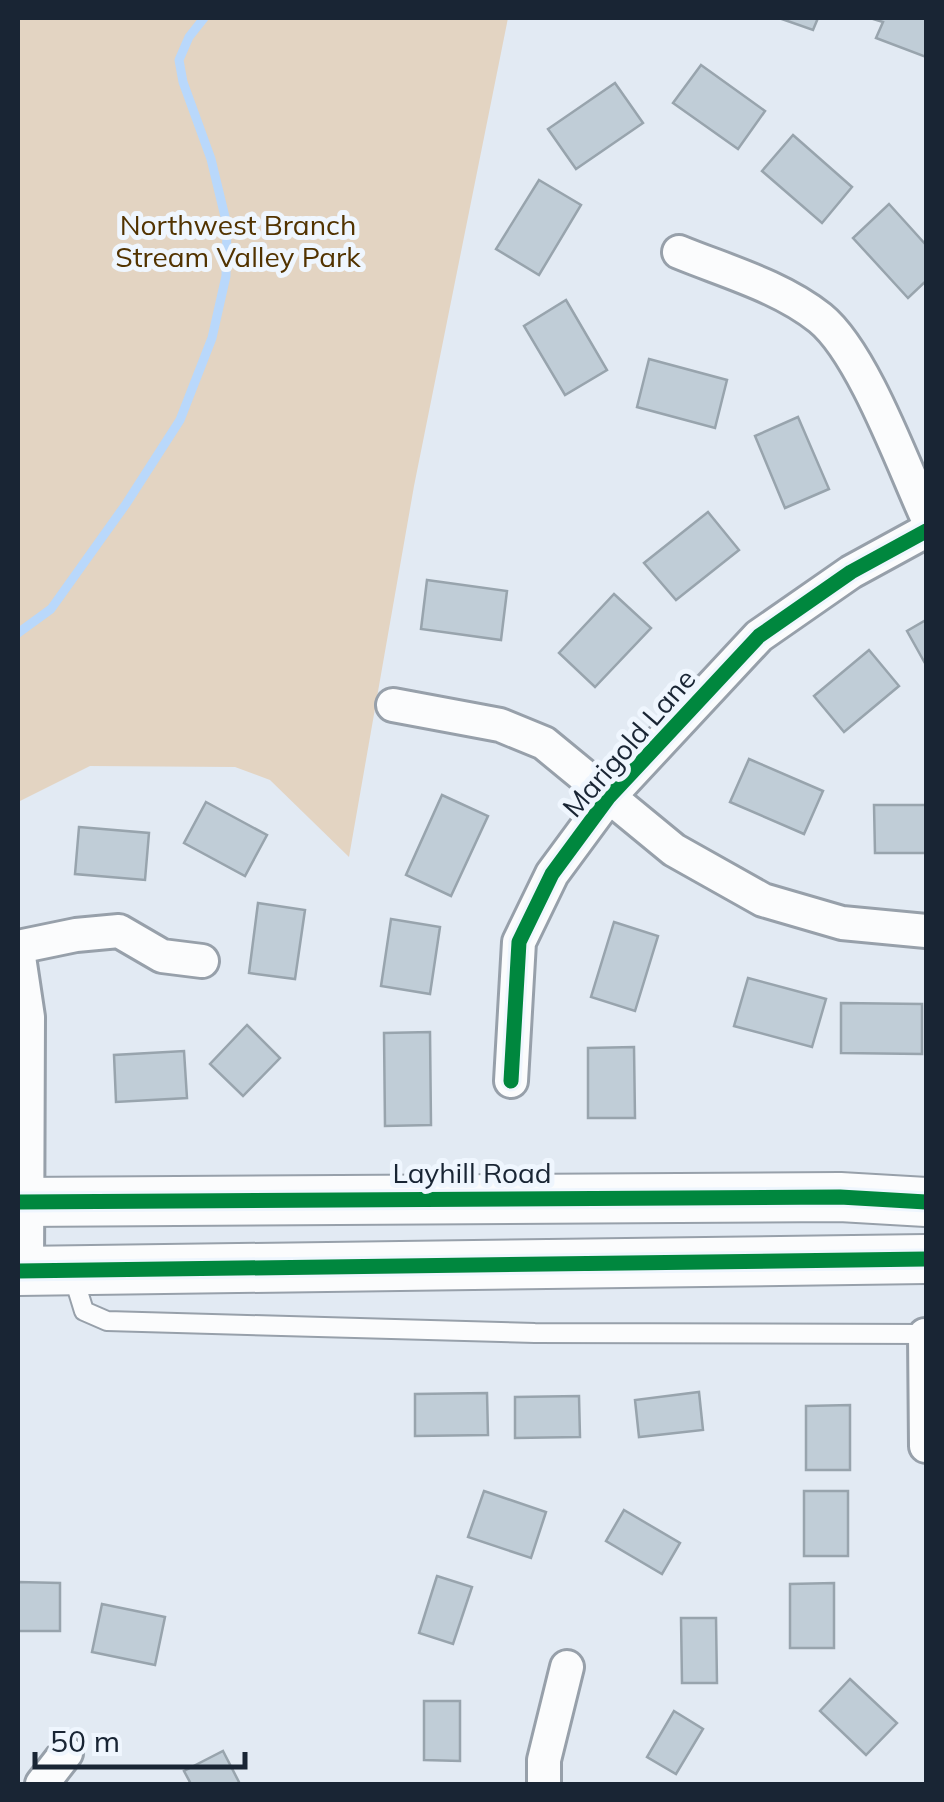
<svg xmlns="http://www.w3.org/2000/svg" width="944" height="1802" font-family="Mulish,sans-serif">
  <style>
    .green { fill: #e3d4c2 }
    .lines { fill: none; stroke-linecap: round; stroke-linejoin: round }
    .stream { stroke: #b9d8fb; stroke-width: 9 }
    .building { fill: #c0cdd7; stroke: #98a4ad; stroke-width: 2.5 }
    .lane-casing { stroke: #97a0aa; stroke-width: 22 }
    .street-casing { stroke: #97a0aa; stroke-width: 38 }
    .secondary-casing { stroke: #97a0aa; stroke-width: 52 }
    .lane { stroke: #fbfcfd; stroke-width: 18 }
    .street { stroke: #fbfcfd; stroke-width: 32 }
    .secondary { stroke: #fbfcfd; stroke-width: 48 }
    .cycleway-casing { stroke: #eff6fe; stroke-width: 21 }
    .cycleway { stroke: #00873e; stroke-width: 15 }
    .labels { text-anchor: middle; stroke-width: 10; stroke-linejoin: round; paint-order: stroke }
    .park-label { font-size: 28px; fill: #523300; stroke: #eff6fe }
    .street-label { font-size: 28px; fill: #192534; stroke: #eff6fe }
  </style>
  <rect width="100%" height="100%" fill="#e2eaf3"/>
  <path class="green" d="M18 18H508L414 486 349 857 270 780 235 767 90 766 18 802Z"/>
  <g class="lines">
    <path class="stream" d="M18 633 51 609 126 504 180 420 212 338 226 276 227 225 211 159 183 82 179 60 189 37 204 18"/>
  </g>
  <g class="building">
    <path d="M779 18H818L813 30Z"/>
    <path d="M870 18H926V57L876 38 883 22Z"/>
    <path d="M701 65 765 111 738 149 673 103Z"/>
    <path d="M615 83 643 123 576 169 548 129Z"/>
    <path d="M793 135 852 187 822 223 762 171Z"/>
    <path d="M539 180 581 205 539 275 496 249Z"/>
    <path d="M889 204 926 245V281L908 298 853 238Z"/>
    <path d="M566 300 607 370 565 395 524 326Z"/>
    <path d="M649 359 727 380 715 428 637 407Z"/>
    <path d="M798 417 829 489 785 508 755 436Z"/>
    <path d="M708 512 739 550 676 600 644 563Z"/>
    <path d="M427 580 507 591 501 640 421 629Z"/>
    <path d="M614 594 651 628 595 687 559 653Z"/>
    <path d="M926 620V665L907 631Z"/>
    <path d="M869 650 899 686 844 732 814 696Z"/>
    <path d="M749 759 823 791 804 834 730 802Z"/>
    <path d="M442 795 488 816 451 896 406 875Z"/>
    <path d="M206 802 267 835 245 876 184 843Z"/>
    <path d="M874 805H926V853H875Z"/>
    <path d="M79 827 149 833 145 880 75 874Z"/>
    <path d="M258 903 305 910 295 979 249 973Z"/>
    <path d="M391 919 440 927 430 994 381 986Z"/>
    <path d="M614 922 658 936 635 1011 591 997Z"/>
    <path d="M748 978 826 999 812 1047 734 1026Z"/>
    <path d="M841 1003 922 1004V1054L841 1053Z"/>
    <path d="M247 1025 280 1058 243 1096 210 1064Z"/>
    <path d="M430 1032 431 1125 385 1126 384 1033Z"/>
    <path d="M634 1047 635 1118H588V1048Z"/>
    <path d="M184 1051 187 1098 116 1102 114 1055Z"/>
    <path d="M699 1392 703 1430 639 1437 635 1400Z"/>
    <path d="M487 1393 488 1435 415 1436V1394Z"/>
    <path d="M579 1396 580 1437 515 1438V1397Z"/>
    <path d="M850 1405V1470H806V1406Z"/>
    <path d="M484 1491 546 1512 531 1558 468 1537Z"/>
    <rect x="804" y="1491" width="44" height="65"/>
    <path d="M624 1510 680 1543 662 1574 606 1541Z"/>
    <path d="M437 1576 472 1587 453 1644 419 1633Z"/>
    <path d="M18 1582 60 1583V1631H18Z"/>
    <path d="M834 1583V1648H790V1584Z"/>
    <path d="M102 1604 165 1617 155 1665 92 1652Z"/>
    <path d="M681 1618H716L717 1683H682Z"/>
    <path d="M850 1679 897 1723 866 1755 820 1711Z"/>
    <path d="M424 1701H460V1761L424 1760Z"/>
    <path d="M674 1711 703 1729 676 1774 647 1757Z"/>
    <path d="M223 1751 240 1784H191L184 1771Z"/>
  </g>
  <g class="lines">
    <g class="lane-casing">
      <path id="lane" d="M72 1272 84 1311 107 1321 535 1333 926 1334"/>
    </g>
    <g class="street-casing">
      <g id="street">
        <path d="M679 252C725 271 780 286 820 318 862 352 902 462 926 515"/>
        <path d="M393 705 500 725 544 743 674 850 763 900 842 923 926 931"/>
        <path d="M18 947 76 935 119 931 162 956 202 961"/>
        <path d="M18 950 28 1017 27 1271"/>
        <path d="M511 1081 519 942 552 874 608 798 759 636 851 572 926 531"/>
        <path d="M925 1335 926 1446"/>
        <path d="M42 1784 66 1753"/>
        <path d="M544 1784V1760L567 1667"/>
      </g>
    </g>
    <g class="secondary-casing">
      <g id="secondary">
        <path d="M18 1202 840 1197 926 1202"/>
        <path d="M18 1271 926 1259"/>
      </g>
    </g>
    <use href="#lane" class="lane"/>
    <use href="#street" class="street"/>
    <use href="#secondary" class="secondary"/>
    <g class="cycleway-casing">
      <g id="cycleway">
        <path d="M511 1081 519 942 552 874 608 798 759 636 851 572 926 531"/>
        <path d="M18 1202 840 1197 926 1202"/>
        <path d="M18 1271 926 1259"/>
      </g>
    </g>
    <use href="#cycleway" class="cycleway"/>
  </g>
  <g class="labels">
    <g class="park-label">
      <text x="238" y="235">Northwest Branch<tspan x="238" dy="32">Stream Valley Park</tspan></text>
    </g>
    <g class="street-label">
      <text transform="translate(629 743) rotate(-49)" y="10">Marigold Lane</text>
      <text x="472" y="1183">Layhill Road</text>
    </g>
  </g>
  <rect width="944" height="1802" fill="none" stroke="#192534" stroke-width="40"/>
  <path d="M35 1752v15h210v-15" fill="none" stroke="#192534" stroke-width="5"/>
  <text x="50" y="1752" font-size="30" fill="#192534" stroke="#eff6fe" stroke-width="8" paint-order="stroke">50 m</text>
</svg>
